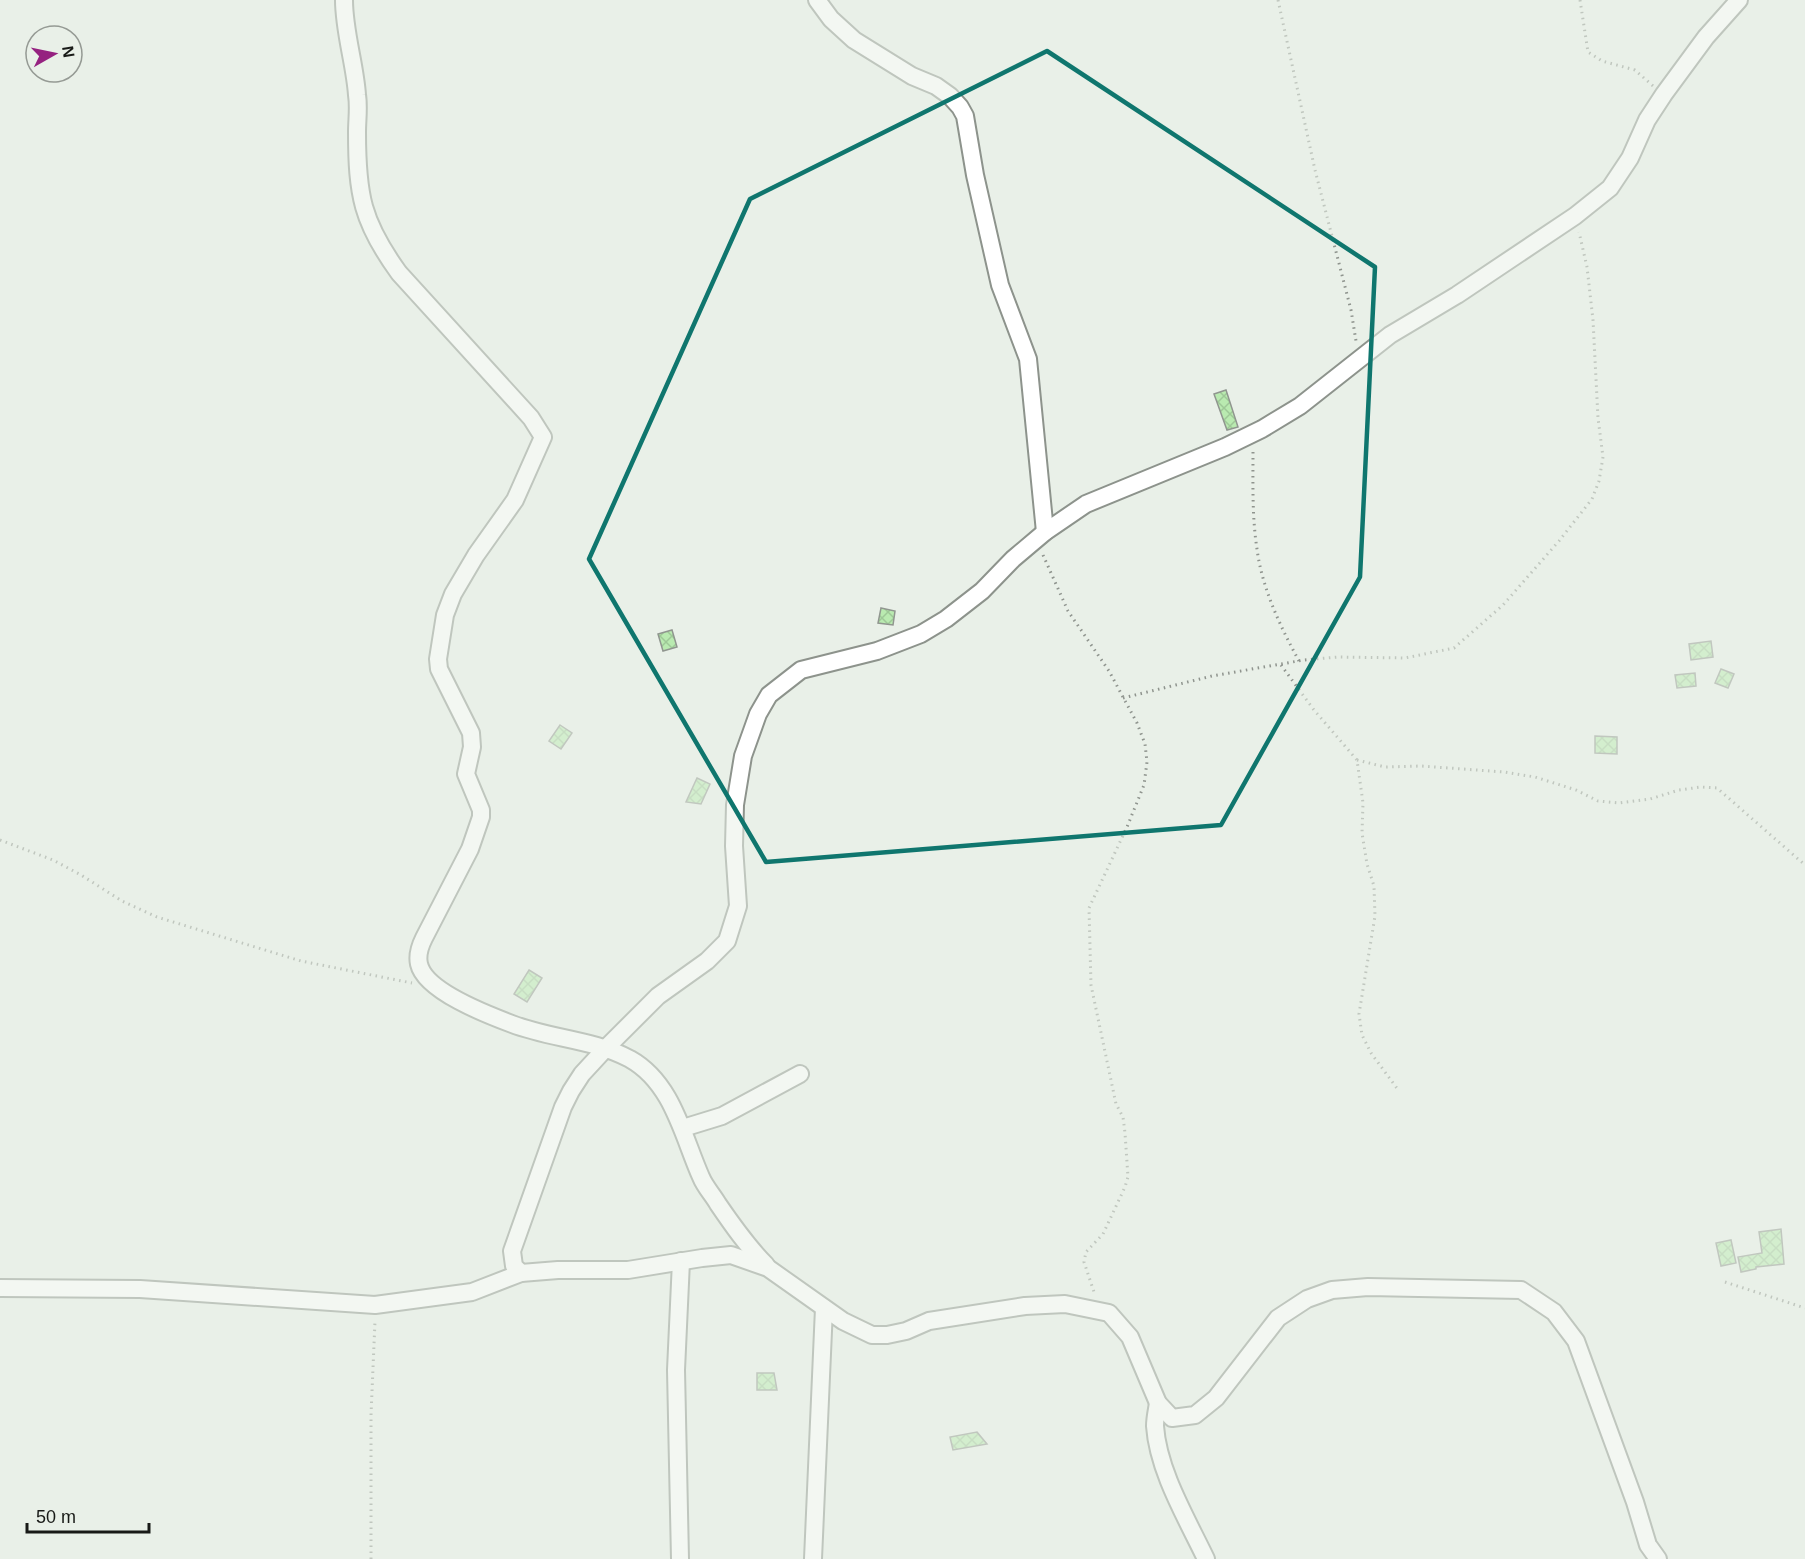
<svg xmlns="http://www.w3.org/2000/svg" width="1805" height="1559" font-family="Helvetica,sans-serif">
  <style>
    .building { fill: url(#building-cross-hatch); stroke: #90968f; stroke-width: 1.5 }
    .lines { fill: none; stroke-linecap: round; stroke-linejoin: round }
    .street-casing { stroke: #8d938c; stroke-width: 20 }
    .path { stroke: #8f948e; stroke-width: 3; stroke-dasharray: 1.5 4.5; stroke-linecap: butt }
    .street { stroke: #fff; stroke-width: 16 }
    .marked { fill: none; stroke: #0f766e; stroke-width: 4.5; stroke-linejoin: round }
  </style>
  <defs>
    <pattern id="building-cross-hatch" width="8" height="8" patternUnits="userSpaceOnUse" patternTransform="scale(1.5)"><rect width="8" height="8" fill="#b9eab0"/><path d="M0 0l8 8M0 8l8-8" fill="none" stroke="#9ec897"/></pattern>
  </defs>
  <rect width="100%" height="100%" fill="#e9f0e8"/>
  <g class="building">
    <path d="M1226 390 1238 427 1227 430 1214 394Z"/>
    <path d="M881 608 895 611 893 625 878 623Z"/>
    <path d="M672 630 677 647 663 651 658 634Z"/>
    <path d="M1711 641 1713 657 1691 660 1689 644Z"/>
    <path d="M1721 669 1734 674 1728 688 1715 683Z"/>
    <path d="M1695 673 1696 686 1677 688 1675 675Z"/>
    <path d="M560 725 572 733 561 749 549 741Z"/>
    <path d="M1595 736 1617 737V754L1595 753Z"/>
    <path d="M697 778 710 784 701 804 686 802Z"/>
    <path d="M529 970 542 978 527 1002 514 994Z"/>
    <path d="M1781 1229 1784 1264 1756 1267V1269L1741 1272 1738 1257 1762 1253 1759 1232Z"/>
    <path d="M1731 1240 1736 1263 1721 1266 1716 1243Z"/>
    <path d="M757 1373H774L777 1390H757Z"/>
    <path d="M977 1432 987 1444 953 1450 950 1437Z"/>
  </g>
  <g class="lines">
    <g class="street-casing">
      <g id="street">
        <path d="M344 0C344 32 355 64 357 95 359 107 357 120 357 132 357 195 362 222 399 273L531 418 543 437 515 500 476 555 453 594 445 615 438 659 439 669 471 733 472 747 466 774 481 810V817L470 849 424 938C420 946 417 955 419 964 425 991 488 1015 512 1024 551 1039 592 1039 630 1059 673 1083 683 1137 701 1177 705 1187 713 1195 718 1204 733 1226 747 1246 766 1265"/>
        <path d="M817 0 831 19 854 40 912 76 936 86 950 96 960 107 965 116 975 175 1000 285 1028 359 1045 532"/>
        <path d="M683 1128 722 1116 800 1074"/>
        <path d="M521 1273 514 1266 512 1251 563 1107 571 1091 582 1074 606 1048 658 996 707 961 727 941 738 906 734 846 735 805 743 756 758 714 769 695 801 670 877 651 921 634 946 619 982 591 1013 559 1045 532 1086 504 1225 447 1262 429 1300 406 1390 335 1457 295 1575 216 1610 188 1630 158 1647 120 1664 94 1706 37 1739 0"/>
        <path d="M0 1288 140 1289 375 1305 472 1292 521 1273 558 1270H628L702 1258 731 1255 768 1268 843 1321 872 1335H887L906 1331 929 1321 1025 1306 1065 1304 1109 1313 1130 1337 1158 1403 1172 1418 1195 1415 1216 1398 1278 1318 1307 1299 1332 1290 1368 1287 1521 1290 1554 1312 1576 1341 1635 1502 1648 1545 1658 1559"/>
        <path d="M1158 1403C1157 1410 1155 1418 1155 1426 1158 1471 1187 1519 1206 1559"/>
        <path d="M680 1559 676 1370 681 1261"/>
        <path d="M813 1559 824 1308"/>
      </g>
    </g>
    <g class="path">
      <path d="M1278 0 1315 170 1351 310 1356 341"/>
      <path d="M1580 0 1588 52 1602 61 1635 70 1653 86"/>
      <path d="M1253 452C1253 484 1252 517 1257 549 1262 588 1280 626 1299 661"/>
      <path d="M1043 555 1068 611 1109 671 1137 723 1145 744 1147 762 1144 785 1127 827 1089 908 1091 985 1116 1104 1123 1117 1125 1133 1128 1177 1125 1187 1103 1234 1086 1252 1084 1262 1095 1295"/>
      <path d="M1281 665 1314 710 1357 760 1363 803 1362 833 1367 864 1374 886 1375 916 1359 1014 1362 1035 1371 1053 1399 1091"/>
      <path d="M1123 698 1212 676 1304 660 1338 657 1405 658 1454 648 1503 605 1559 541 1592 499 1599 481 1603 457 1598 418 1593 320 1587 267 1579 232"/>
      <path d="M1357 760 1385 767 1421 766 1504 772 1535 777 1576 790 1598 801 1619 803 1650 799 1679 790 1701 787 1717 788 1805 865"/>
      <path d="M0 840 53 860 81 875 122 901 157 917 301 961 412 983"/>
      <path d="M1725 1282 1805 1308"/>
      <path d="M371 1559V1415L375 1321"/>
    </g>
    <use href="#street" class="street"/>
  </g>
  <path d="M0 0H1805V1559H0ZM1047 51 1375 267 1360 577 1221 825 766 862 589 559 750 199Z" fill="#e9f0e8" fill-opacity=".55" fill-rule="evenodd"/>
  <path class="marked" d="M1047 51 1375 267 1360 577 1221 825 766 862 589 559 750 199Z"/>
  <g transform="translate(54 54) rotate(81)"><circle r="28" fill="#e9f0e8" stroke="#959a94" stroke-width="1.5"/>
  <path d="M0-4.5L10 22L0 15L-10 22Z" fill="#952280"/>
  <text y="-9" font-size="16" font-weight="bold" text-anchor="middle" fill="#181a17">N</text>
  </g>
  <path d="M27 1523v9h122v-9" fill="none" stroke="#181a17" stroke-width="3"/>
  <text x="36" y="1523" font-size="18" fill="#181a17" stroke="#e9f0e8" stroke-width="4.5" paint-order="stroke">50 m</text>
</svg>
